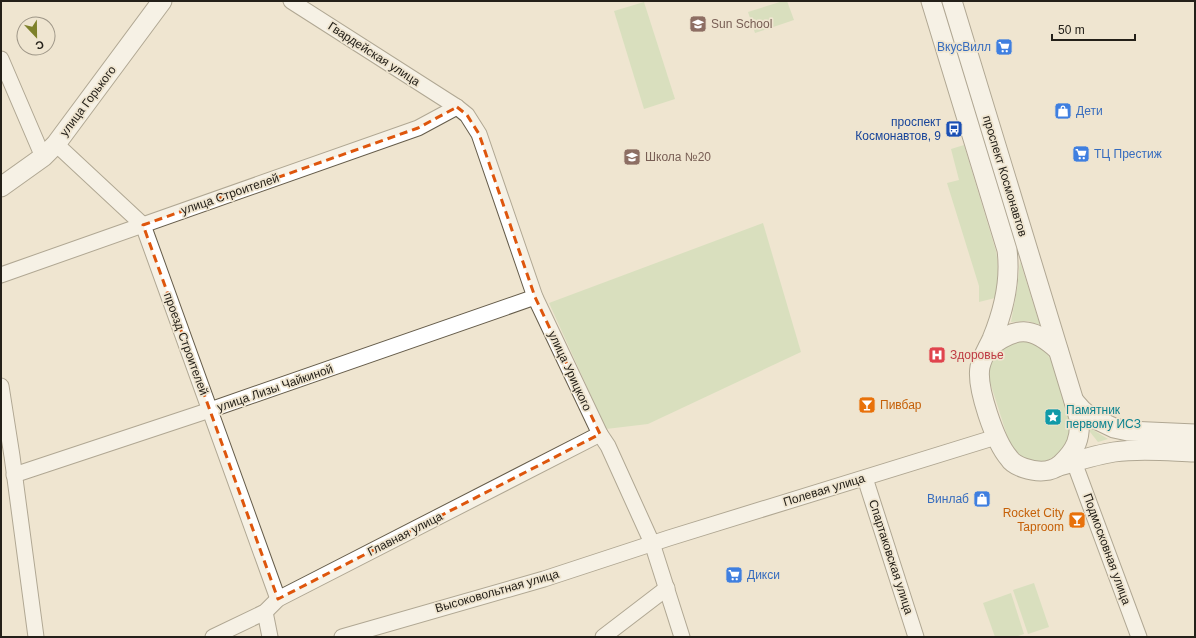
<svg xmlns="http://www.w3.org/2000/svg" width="1196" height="638" font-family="Helvetica,sans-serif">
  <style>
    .green { fill: #bed8a9 }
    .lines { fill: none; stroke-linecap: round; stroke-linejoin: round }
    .minor-casing { stroke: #655c4a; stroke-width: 17 }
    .major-casing { stroke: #655c4a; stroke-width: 21 }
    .minor { stroke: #fff; stroke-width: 15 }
    .major { stroke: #fff; stroke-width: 19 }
    .marked { fill: none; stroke: #de560d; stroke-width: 3; stroke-dasharray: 8 5; stroke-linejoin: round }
    .labels { text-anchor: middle; stroke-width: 3.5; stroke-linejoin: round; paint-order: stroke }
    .education-label { font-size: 12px; fill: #785e54; stroke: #efe5d0; text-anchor: start }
    .shop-label { font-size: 12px; fill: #366cbe; stroke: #efe5d0; text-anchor: start }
    .street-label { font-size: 12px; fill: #242019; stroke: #efe5d0 }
    .transit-label { font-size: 12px; fill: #164399; stroke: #efe5d0; text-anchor: end }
    .health-label { font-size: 12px; fill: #be3a42; stroke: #efe5d0; text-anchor: start }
    .food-label { font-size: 12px; fill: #c56008; stroke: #efe5d0; text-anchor: start }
    .culture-label { font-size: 12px; fill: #0d838f; stroke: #efe5d0; text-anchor: start }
  </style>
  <rect width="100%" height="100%" fill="#efe5d0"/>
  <g class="green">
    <path d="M783 1H787L794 20 755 33 748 12Z"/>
    <path d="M644 2 675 99 644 109 614 11Z"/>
    <path d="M964 145 996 251C999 267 998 281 995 298L979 302V286L947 183 959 180 951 149Z"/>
    <path d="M763 223 801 352 648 424 606 429 549 303Z"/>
    <path d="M1020 261 1040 325 1028 321 1011 322 1017 289Z"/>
    <path d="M1022 341C1038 344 1043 348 1052 361L1071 424 1068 444 1056 455 1048 460 1040 462 1031 461 1022 457 1010 445 989 379C988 357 1001 344 1022 341Z"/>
    <path d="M1090 428 1108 439 1098 442 1090 432Z"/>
    <path d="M1034 583 1049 627 1028 634 1013 590Z"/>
    <path d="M1011 593 1024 634 1015 637H995L983 603Z"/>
  </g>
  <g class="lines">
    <g class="minor-casing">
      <g id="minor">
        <path d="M291 1 457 107 467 115 479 134 535 297 600 434 608 446 652 543 682 637"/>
        <path d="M1 59 43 157"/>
        <path d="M56 144 143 225 278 599"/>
        <path d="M1 275 418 128 457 107"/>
        <path d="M1 386 12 456 36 637"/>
        <path d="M1074 462 1139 637"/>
        <path d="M14 475 210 410 535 297"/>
        <path d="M865 478 916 637"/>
        <path d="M265 612 270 637"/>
        <path d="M213 637 265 612 278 599 600 434"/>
        <path d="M342 637 544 579 669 538 996 437"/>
        <path d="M603 637 667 588"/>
      </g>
    </g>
    <g class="major-casing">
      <g id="major">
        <path d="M931 1 1007 250C1011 281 1004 310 992 339 988 348 982 357 980 367 976 387 995 442 1009 458 1012 463 1018 466 1024 468 1036 472 1051 473 1061 464 1076 450 1081 438 1079 418L952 1"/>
        <path d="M1 187 43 157 56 144 162 1"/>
        <path d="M988 348C1016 326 1032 326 1058 350"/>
        <path d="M1074 401 1082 410 1089 416 1114 428 1128 431 1195 434"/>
        <path d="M1059 466C1077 461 1095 455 1114 452 1140 448 1168 451 1195 452"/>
      </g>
    </g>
    <use href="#minor" class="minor"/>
    <use href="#major" class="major"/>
  </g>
  <path d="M0 0H1196V638H0ZM457 107 467 115 479 134 535 297 600 434 278 599 143 225 418 128Z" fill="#efe5d0" fill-opacity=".55" fill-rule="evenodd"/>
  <path class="marked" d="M457 107 467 115 479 134 535 297 600 434 278 599 143 225 418 128Z"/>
  <defs>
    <g id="school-square" transform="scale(0.9)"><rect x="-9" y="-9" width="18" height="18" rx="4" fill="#8d6e63" stroke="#efe5d0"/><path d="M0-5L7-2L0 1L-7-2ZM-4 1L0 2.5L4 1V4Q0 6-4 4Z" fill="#fff"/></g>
    <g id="supermarket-square" transform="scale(0.9)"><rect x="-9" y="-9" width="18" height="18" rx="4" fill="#3f7fe0" stroke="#efe5d0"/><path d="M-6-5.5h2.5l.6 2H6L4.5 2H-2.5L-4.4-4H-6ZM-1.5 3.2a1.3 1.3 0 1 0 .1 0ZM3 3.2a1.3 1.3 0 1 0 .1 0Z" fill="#fff"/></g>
    <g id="shop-square" transform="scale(0.9)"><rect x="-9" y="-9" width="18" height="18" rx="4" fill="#3f7fe0" stroke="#efe5d0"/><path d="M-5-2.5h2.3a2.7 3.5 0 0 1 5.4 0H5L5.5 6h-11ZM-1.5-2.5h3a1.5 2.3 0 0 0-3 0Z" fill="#fff"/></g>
    <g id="bus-square" transform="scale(0.9)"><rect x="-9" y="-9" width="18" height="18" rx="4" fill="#1a4fb4" stroke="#efe5d0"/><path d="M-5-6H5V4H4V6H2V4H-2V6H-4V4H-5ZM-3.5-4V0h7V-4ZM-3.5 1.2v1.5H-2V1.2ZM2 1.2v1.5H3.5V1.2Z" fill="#fff"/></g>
    <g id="hospital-square" transform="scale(0.9)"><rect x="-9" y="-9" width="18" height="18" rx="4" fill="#e0444e" stroke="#efe5d0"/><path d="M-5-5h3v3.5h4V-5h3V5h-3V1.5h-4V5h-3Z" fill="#fff"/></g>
    <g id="bar-square" transform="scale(0.9)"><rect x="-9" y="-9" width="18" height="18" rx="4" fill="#e8710a" stroke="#efe5d0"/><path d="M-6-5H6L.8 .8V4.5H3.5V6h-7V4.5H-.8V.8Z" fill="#fff"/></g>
    <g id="sight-square" transform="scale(0.9)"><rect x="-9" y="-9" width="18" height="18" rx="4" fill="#0f9aa8" stroke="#efe5d0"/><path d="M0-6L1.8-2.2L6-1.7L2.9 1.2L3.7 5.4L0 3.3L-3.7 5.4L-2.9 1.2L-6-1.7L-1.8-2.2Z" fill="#fff"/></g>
  </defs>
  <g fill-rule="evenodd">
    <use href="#school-square" x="698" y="24"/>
    <use href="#supermarket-square" x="1004" y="47"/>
    <use href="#shop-square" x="1063" y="111"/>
    <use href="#bus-square" x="954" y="129"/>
    <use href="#supermarket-square" x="1081" y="154"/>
    <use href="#school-square" x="632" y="157"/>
    <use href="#hospital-square" x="937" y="355"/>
    <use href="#bar-square" x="867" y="405"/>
    <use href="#sight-square" x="1053" y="417"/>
    <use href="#shop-square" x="982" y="499"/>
    <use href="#bar-square" x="1077" y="520"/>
    <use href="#supermarket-square" x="734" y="575"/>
  </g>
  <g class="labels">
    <g class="education-label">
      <text x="711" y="28">Sun School</text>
      <text x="645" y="161">Школа №20</text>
    </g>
    <g class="shop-label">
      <text x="991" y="51" text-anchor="end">ВкусВилл</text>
      <text x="1076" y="115">Дети</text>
      <text x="1094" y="158">ТЦ Престиж</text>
      <text x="969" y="503" text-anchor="end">Винлаб</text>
      <text x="747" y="579">Дикси</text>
    </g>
    <g class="street-label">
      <text transform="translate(374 54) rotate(33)" y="4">Гвардейская улица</text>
      <text transform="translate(88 101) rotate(-53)" y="4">улица Горького</text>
      <text transform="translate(1005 176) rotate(73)" y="4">проспект Космонавтов</text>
      <text transform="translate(230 194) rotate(-19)" y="4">улица Строителей</text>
      <text transform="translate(186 344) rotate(70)" y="4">проезд Строителей</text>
      <text transform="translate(570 371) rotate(65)" y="4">улица Урицкого</text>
      <text transform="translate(275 388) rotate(-19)" y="4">улица Лизы Чайкиной</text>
      <text transform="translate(824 490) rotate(-17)" y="4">Полевая улица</text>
      <text transform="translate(405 534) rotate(-27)" y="4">Главная улица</text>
      <text transform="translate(1107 549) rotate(70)" y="4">Подмосковная улица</text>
      <text transform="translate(891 557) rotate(72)" y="4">Спартаковская улица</text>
      <text transform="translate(497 591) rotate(-16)" y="4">Высоковольтная улица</text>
    </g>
    <g class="transit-label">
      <text x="941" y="126">проспект<tspan x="941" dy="14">Космонавтов, 9</tspan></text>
    </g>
    <g class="health-label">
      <text x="950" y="359">Здоровье</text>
    </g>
    <g class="food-label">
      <text x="880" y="409">Пивбар</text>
      <text x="1064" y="517" text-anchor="end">Rocket City<tspan x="1064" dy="14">Taproom</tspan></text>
    </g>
    <g class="culture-label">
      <text x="1066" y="414">Памятник<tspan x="1066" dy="14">первому ИСЗ</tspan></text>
    </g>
  </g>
  <rect width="1196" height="638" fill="none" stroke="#242019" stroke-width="4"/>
  <g transform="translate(36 36) rotate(158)"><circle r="19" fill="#efe5d0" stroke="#9e9687"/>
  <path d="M0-3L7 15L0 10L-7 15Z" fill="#7e812a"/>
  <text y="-6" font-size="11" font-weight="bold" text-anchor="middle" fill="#242019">С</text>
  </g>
  <path d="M1052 34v6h83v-6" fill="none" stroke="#242019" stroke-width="2"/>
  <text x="1058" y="34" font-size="12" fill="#242019" stroke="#efe5d0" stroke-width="3" paint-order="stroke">50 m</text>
</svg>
